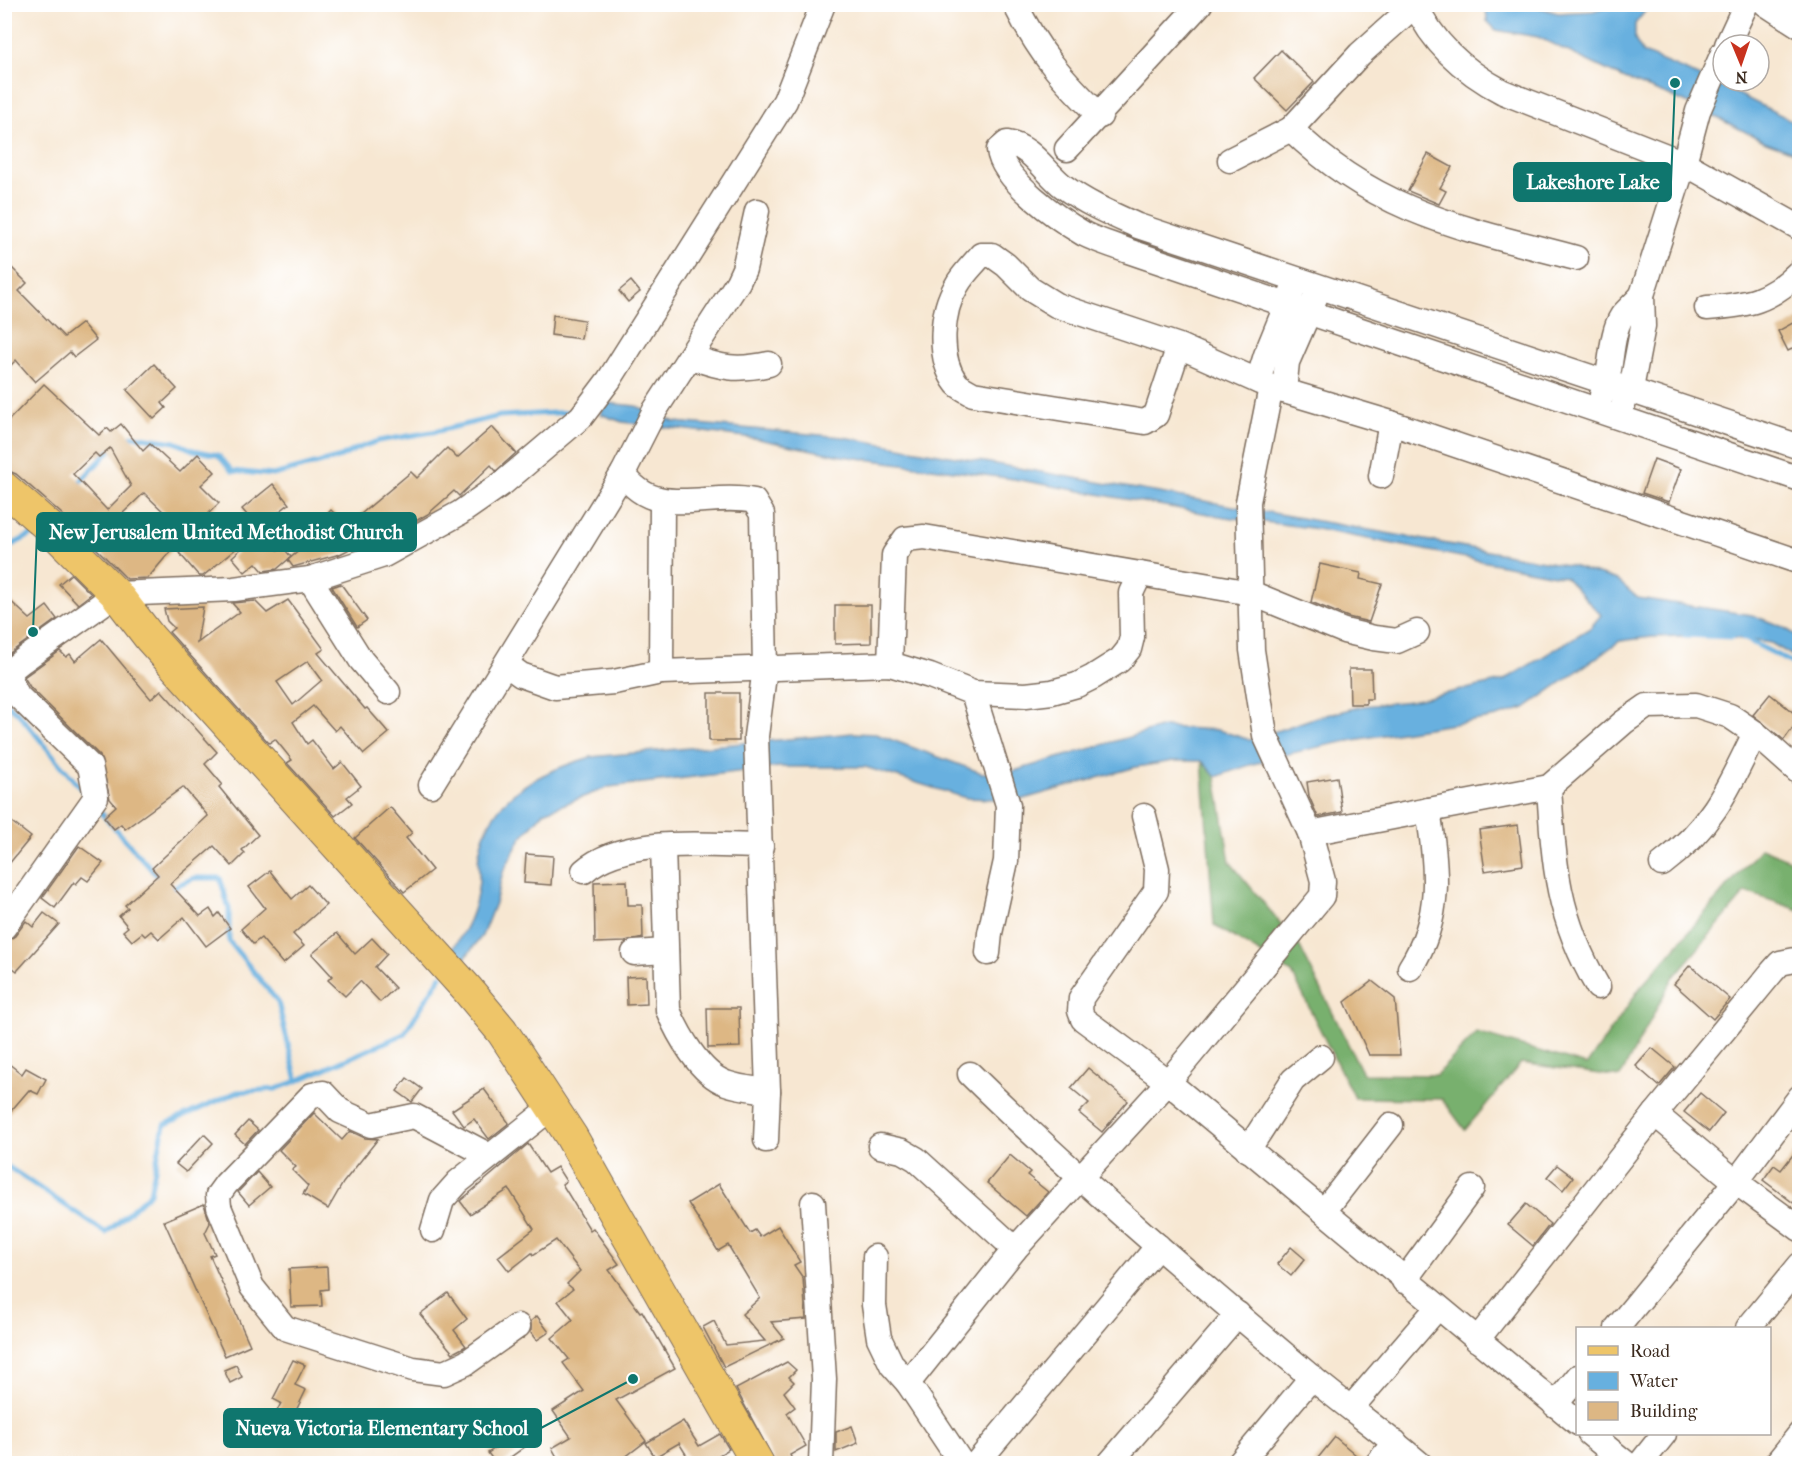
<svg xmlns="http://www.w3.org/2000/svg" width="1804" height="1468" font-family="'IM FELL French Canon',serif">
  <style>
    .forest { fill: #78b06e; stroke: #5a6d46; stroke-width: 1.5 }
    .water { fill: #67b0df; stroke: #516d7e; stroke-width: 1.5 }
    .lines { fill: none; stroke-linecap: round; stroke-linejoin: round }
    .stream { stroke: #67b0df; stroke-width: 5 }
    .building { fill: #ddb784; fill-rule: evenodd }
    .minor-casing { stroke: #7d6c5d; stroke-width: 27 }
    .major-casing { stroke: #7d6c5d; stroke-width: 34 }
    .minor { stroke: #fff; stroke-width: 24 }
    .major { stroke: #eec569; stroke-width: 32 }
    .leader { fill: none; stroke: #0f766e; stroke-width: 2 }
    .callout-dot { fill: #0f766e; stroke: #fff; stroke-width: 2 }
    .callout { fill: #0f766e; stroke: #0f766e; stroke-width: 2 }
    .callout-label { font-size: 20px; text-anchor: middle; font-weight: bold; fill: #fff }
  </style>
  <rect width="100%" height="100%" fill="#fff"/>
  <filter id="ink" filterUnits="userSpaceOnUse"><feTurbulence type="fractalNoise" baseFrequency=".0167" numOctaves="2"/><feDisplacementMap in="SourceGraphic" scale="12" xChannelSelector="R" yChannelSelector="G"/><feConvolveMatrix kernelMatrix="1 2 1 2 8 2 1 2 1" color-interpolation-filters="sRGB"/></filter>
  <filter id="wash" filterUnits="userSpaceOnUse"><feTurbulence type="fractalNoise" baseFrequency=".008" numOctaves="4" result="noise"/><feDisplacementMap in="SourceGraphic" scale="24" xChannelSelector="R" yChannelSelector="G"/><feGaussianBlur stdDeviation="1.35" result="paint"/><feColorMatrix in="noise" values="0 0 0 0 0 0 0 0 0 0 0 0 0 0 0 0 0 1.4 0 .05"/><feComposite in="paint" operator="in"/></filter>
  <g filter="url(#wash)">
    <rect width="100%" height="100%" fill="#f7e7d2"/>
    <path class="forest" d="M1202 761 1216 777 1230 862 1300 947 1363 1074 1436 1075 1477 1033 1587 1065 1640 988 1761 848 1799 864V910L1746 892 1673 978 1620 1077 1521 1063 1465 1130 1442 1099 1354 1098 1292 973 1214 925Z"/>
    <g class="water">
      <path d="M1486 5H1531L1558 13 1593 11 1612 5H1650L1635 24V40L1643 53 1724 87 1799 124V154L1766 142 1685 102 1625 79 1538 37 1496 30 1487 21Z"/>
      <path d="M607 403 636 406 675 422 843 437 1572 566 1617 580 1638 598 1752 615 1783 627 1799 637V660L1771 643 1711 635 1652 637 1620 641 1525 708 1497 717C1403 733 1305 742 1216 777L1202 761H1174L1136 767 1020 800 966 798 865 767H779L609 787 544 812 521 838 503 872 495 903 482 936 458 967 449 953C467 930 476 910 479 881 480 872 477 863 479 854 489 795 540 772 591 757L853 733 876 734 982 773 1014 771 1163 727 1218 730 1250 740 1314 718 1363 706 1411 701 1503 681 1590 628 1601 615 1565 577 1528 570 1311 528 1225 517 1014 479 842 456 753 438 622 422 600 414Z"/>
    </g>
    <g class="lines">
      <g class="stream">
        <path d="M125 438 134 436 175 442 193 450 218 455 232 471 273 475 341 457 356 449 378 441 438 431 500 416 573 412"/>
        <path d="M76 486 115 445"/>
        <path d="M4 549 37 532"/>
        <path d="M1685 635 1732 637"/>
        <path d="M1742 637 1800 667"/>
        <path d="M4 701 17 712 86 795"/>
        <path d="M96 807 161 880"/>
        <path d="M167 887 169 889 194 878H220L229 909V941L278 1002 297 1081"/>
        <path d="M4 1164 106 1233 150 1193 164 1125 237 1092 276 1089 297 1081 404 1034 441 976"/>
      </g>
    </g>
    <g id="blocks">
      <g class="building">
        <path d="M1281 50 1314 82 1287 110 1254 78Z"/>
        <path d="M1428 154 1452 167 1440 188 1446 191 1439 204 1408 191Z"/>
        <path d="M4 260 27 283 19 291 64 337 82 323 96 340 74 357 70 352 35 382 16 360 4 372Z"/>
        <path d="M631 281 640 292 628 302 619 291Z"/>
        <path d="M553 315 584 320 581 339 551 335Z"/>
        <path d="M1800 319V345L1788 351 1778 331Z"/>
        <path d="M154 364 177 389 162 403 166 408 154 419 127 390Z"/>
        <path d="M44 384 99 435 107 428 111 432 121 424 143 451 150 444 180 472 198 454 215 472 201 485 219 503 209 513 238 547 203 576H199L174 547 148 578 127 579 62 514 16 474 4 469V425ZM110 448 131 486 107 510 73 474 95 453 99 457ZM144 493 169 517 148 538 122 514Z"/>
        <path d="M492 427 516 453 496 471 491 465 459 496 454 491 428 514 384 539 372 524 348 550 340 554 293 567 288 560 319 534 314 528 331 510 345 524 347 522 349 524 411 472 417 478 447 448 457 458Z"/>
        <path d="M1654 459 1681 469 1669 502 1642 493Z"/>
        <path d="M273 484 289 504 258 528 242 509Z"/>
        <path d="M261 531 278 550 282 546 291 557 277 569 263 571 256 563 245 572 232 557Z"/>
        <path d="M1320 564 1361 573 1360 579 1382 584 1369 622 1348 617 1311 602Z"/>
        <path d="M71 574 91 594 78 604 59 584Z"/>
        <path d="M341 584 367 620 357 627 332 587Z"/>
        <path d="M4 595 30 619 47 606 57 619 4 657Z"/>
        <path d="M288 600 324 649 318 653 365 709 367 708 389 733 364 754 340 726 335 731 313 706 293 722 307 744 312 740 334 769 342 762 361 786 347 797 352 803 335 816 287 763 292 760 275 739 269 743 169 632 174 628 167 621 164 609 203 607 197 643 240 612 232 603 255 601 267 613ZM308 661 322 680 293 705 277 682Z"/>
        <path d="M835 605H871V643L835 644Z"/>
        <path d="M101 639 151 699 161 690 217 752 205 764 222 784 219 787 258 835 242 850 245 853 232 866 214 846 170 884 200 916 210 909 215 917 219 913 230 928 206 946 184 917 159 939 151 931 145 936 142 933 132 941 123 931 128 927 119 916 128 908 125 905 158 875 152 868 208 816 183 787 125 829 121 824 114 829 104 817 116 806 110 799 100 756 30 687 24 677 60 651 66 657 70 654 75 661Z"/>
        <path d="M1349 669H1371L1372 699H1366V704H1350Z"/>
        <rect x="709" y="693" width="30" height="48"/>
        <path d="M1770 694 1800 718 1784 740 1753 715Z"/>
        <path d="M1337 777 1342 812 1318 817 1309 796 1307 782Z"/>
        <path d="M390 807 412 833 406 838 432 870 404 892 355 838Z"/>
        <path d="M4 816 31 837 4 870Z"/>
        <path d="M1518 825 1523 865 1485 871 1479 830Z"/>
        <path d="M79 846 103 863 88 881 82 877 76 884 74 882 55 908 42 898Z"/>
        <path d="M526 854 553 856 551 885 524 883Z"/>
        <path d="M270 871 292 899 308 885 326 905 293 934 304 946 283 964 261 938 253 944 241 929 265 908 249 887Z"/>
        <path d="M627 881 628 905H642L643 938 625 942 595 943 594 882Z"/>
        <path d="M44 913 59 924 17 971 4 961V943L15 936 26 921 33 927Z"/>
        <path d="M337 933 355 954 372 938 387 954 375 967 395 988 380 1002 360 981 345 996 328 980 332 976 312 954Z"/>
        <path d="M1690 965 1730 999 1713 1019 1674 984Z"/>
        <path d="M646 976 647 1004 627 1005 626 977Z"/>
        <path d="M1372 981 1395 999 1400 1055H1369L1345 1002Z"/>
        <path d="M707 1008H739L740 1047 708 1048Z"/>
        <path d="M1652 1048 1675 1067 1659 1086 1636 1066Z"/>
        <path d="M4 1060 22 1074 26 1068 46 1079 38 1094 29 1090 4 1119Z"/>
        <path d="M1088 1068 1128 1101 1102 1132 1079 1113 1089 1103 1071 1088Z"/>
        <path d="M407 1078 422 1089 412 1102 397 1091Z"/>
        <path d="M484 1089 509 1123 489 1139 474 1119 464 1126 452 1110Z"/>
        <path d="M1700 1093 1724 1113 1709 1132 1684 1112Z"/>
        <path d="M314 1113 342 1140 350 1131 365 1138 378 1139 343 1183 328 1209 303 1194 308 1186 292 1170 296 1167 279 1150Z"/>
        <path d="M248 1121 258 1130 245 1144 235 1135Z"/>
        <path d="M204 1134 213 1143 186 1172 176 1164Z"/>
        <path d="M528 1144 547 1173 557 1167 566 1181 562 1184 590 1230 593 1228 619 1264 609 1270 640 1312 642 1311 675 1368 616 1400 646 1441 616 1464H561L552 1448 571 1437 553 1411 584 1391 563 1363 569 1359 552 1338 573 1320 558 1301 573 1289 567 1284 580 1271 556 1240 533 1255 532 1253 509 1271 498 1257 534 1229 509 1189 470 1214 460 1201Z"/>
        <path d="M1800 1146V1208L1763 1180 1774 1165 1781 1170Z"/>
        <path d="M1010 1155 1030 1172 1027 1175 1048 1192 1026 1216 987 1183Z"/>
        <path d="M1557 1165 1573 1177 1563 1190 1547 1177Z"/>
        <path d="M257 1172 270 1187 249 1205 238 1192Z"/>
        <path d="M719 1184 750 1233 755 1230 760 1237 778 1226 800 1262 794 1265 803 1278 806 1319 771 1322 784 1338 724 1367 703 1327 714 1321 726 1345 765 1341 742 1314 760 1298 728 1245 718 1251 688 1203Z"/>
        <path d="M204 1204 210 1223 205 1233 215 1254 210 1256 250 1345 225 1356 164 1221Z"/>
        <path d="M1526 1204 1550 1224 1533 1246 1508 1225Z"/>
        <path d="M1291 1247 1305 1259 1291 1276 1277 1264Z"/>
        <path d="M327 1267 328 1289 321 1290 322 1306 291 1307 289 1269Z"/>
        <path d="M448 1293 467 1319 454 1330 466 1346 453 1353 420 1314Z"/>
        <path d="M537 1316 549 1332 537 1340 531 1332V1321Z"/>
        <path d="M293 1360 305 1365 295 1385 306 1390 290 1423 275 1415 281 1403 273 1399Z"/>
        <path d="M787 1362 796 1370 789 1377 794 1382 784 1392 795 1407 787 1413 806 1446 790 1455 794 1464H776L736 1389Z"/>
        <path d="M236 1365 242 1377 230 1383 224 1370Z"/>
        <path d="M683 1421 699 1446 720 1434 729 1449 719 1455 724 1464H692L679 1443 655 1457 646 1443Z"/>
        <path d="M852 1426 858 1443 836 1452V1432Z"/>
        <path d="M524 1429 533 1441 501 1464H496L488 1453Z"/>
        <path d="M1335 1437 1363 1461V1464H1313Z"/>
      </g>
    </g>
  </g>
  <g filter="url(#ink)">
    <use href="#blocks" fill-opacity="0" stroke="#7d6c5d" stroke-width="1.5"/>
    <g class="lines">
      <g class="minor-casing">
        <g id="minor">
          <path d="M1015 4C1039 53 1062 79 1100 116"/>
          <path d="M1415 4C1433 44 1465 72 1503 92L1684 163 1800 228"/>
          <path d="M1766 4 1800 26"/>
          <path d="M1415 5 1360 54 1291 129C1376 213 1466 229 1576 258"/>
          <path d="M1727 45 1746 4"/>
          <path d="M1067 149 1200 4"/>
          <path d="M1230 160 1291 129"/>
          <path d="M1707 308C1748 305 1769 302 1800 271"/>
          <path d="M1179 346 1156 415 1145 422 973 394C968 391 961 388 957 384 937 358 941 311 957 285 963 274 973 265 981 255H992L1006 265 1030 289 1056 305 1179 346 1271 387 1391 423 1800 562"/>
          <path d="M691 357C722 368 736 371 769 364"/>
          <path d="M1258 381 1266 355 1293 289"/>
          <path d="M1284 391 1287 362 1315 298"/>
          <path d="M1602 395C1613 372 1609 336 1622 316 1628 309 1636 302 1642 295"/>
          <path d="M1624 402 1631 389 1643 326 1642 295 1684 163 1698 111 1723 53"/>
          <path d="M1800 447 1138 226C1111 214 1085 203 1063 186 1045 172 1031 146 1007 143L999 150C1002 180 1060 220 1084 234 1098 241 1113 245 1128 251L1800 479"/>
          <path d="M623 473C654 521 707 491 754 501L762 514 765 668 756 736 768 1091 766 1140"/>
          <path d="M1381 476 1391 423"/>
          <path d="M310 579 361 660 388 692"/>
          <path d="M890 664 894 555 905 539 924 537 1251 593 1344 631 1374 638 1397 641 1417 632"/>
          <path d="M507 665 521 675 555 687 614 682 661 672 890 664 930 676 973 693 1026 695 1052 692 1077 685 1093 677 1120 660 1129 649 1132 637 1131 593 1140 574"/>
          <path d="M661 672 662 502"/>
          <path d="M973 693 1008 805 1006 861 990 933 988 953"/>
          <path d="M431 785 623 473 655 410 738 282 744 269 757 211"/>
          <path d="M1549 787C1554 866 1557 917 1598 987"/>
          <path d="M1144 816 1157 869 1156 891 1081 998 1080 1011 1083 1019 1168 1082 1578 1423"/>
          <path d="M1310 833 1549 787 1624 722 1647 706 1696 705 1730 716 1755 733 1800 773"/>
          <path d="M663 846 668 1010C678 1034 700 1074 726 1083 739 1088 755 1089 768 1091"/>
          <path d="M1662 864C1712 827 1729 787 1755 733"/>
          <path d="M584 871C625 835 709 846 761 846"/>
          <path d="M4 927 96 797 90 766 18 696 9 679 12 669 22 661 116 594 234 589 310 579 384 555 460 513 503 483 581 417 609 380 785 101 823 4"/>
          <path d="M634 953 666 951"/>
          <path d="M1410 968C1443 917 1437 866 1428 810"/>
          <path d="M970 1074C1078 1180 1194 1278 1310 1376 1346 1406 1384 1433 1420 1464"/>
          <path d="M1655 1114 1736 1182 1800 1229"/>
          <path d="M880 1146 902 1151 916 1159 1015 1249"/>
          <path d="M1248 1150 1293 1080 1321 1057"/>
          <path d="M490 1156 414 1116 371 1125 340 1111 323 1093 312 1095 226 1184 218 1195 219 1207 252 1287 285 1328 413 1369 444 1373 466 1363 518 1326"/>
          <path d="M813 1203 824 1379 821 1464"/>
          <path d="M1324 1211 1391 1125"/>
          <path d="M433 1230 442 1200 458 1182 552 1107"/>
          <path d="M875 1257 874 1305 879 1338 892 1365 908 1383 962 1464"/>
          <path d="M1404 1281 1472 1188"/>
          <path d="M1617 1328 1736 1182 1800 1097"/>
          <path d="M1748 1328 1800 1265"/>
          <path d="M1477 1340 1655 1114 1772 972 1780 963 1800 959"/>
          <path d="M908 1383 1015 1249 1168 1082 1322 896 1323 881 1310 833 1265 735 1252 650 1248 502 1271 387"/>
          <path d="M1555 1405 1578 1377"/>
          <path d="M1351 1408 1438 1307"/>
          <path d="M1590 1434 1627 1464"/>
          <path d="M976 1464 1158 1246"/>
          <path d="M1109 1464 1238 1314"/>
          <path d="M1239 1464 1312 1377"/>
          <path d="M1377 1464 1395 1442"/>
          <path d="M1640 1464 1664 1434"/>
          <path d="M1776 1464 1800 1434"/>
        </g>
      </g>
      <g class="major-casing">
        <path id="major" d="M4 488 50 528 116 594 150 638 467 989 502 1031 571 1136 758 1464"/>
      </g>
      <use href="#minor" class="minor"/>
      <use href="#major" class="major"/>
    </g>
  </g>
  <path class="leader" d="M1675 83L1671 182M33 632L37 532M633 1379L541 1428"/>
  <g class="callout-dot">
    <circle cx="1675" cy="83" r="6"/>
    <circle cx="33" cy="632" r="6"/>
    <circle cx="633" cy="1379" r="6"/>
  </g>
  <g class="callout">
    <rect x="1514" y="163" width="157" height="38" rx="6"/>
    <rect x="37" y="513" width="379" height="38" rx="6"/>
    <rect x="224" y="1409" width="317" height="38" rx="6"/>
  </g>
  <g class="callout-label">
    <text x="1593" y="189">Lakeshore Lake</text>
    <text x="226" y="539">New Jerusalem United Methodist Church</text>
    <text x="382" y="1435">Nueva Victoria Elementary School</text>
  </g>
  <rect width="1804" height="1468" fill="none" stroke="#fff" stroke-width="24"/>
  <rect x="1576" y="1327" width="195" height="108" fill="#ffffff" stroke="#b1aaa5" stroke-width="1.5"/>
  <rect x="1588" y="1346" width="30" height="9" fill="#eec569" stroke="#b1aaa5" stroke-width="1.5"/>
  <text x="1630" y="1357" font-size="18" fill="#3b2a1e">Road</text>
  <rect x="1588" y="1372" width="30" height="18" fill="#67b0df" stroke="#b1aaa5" stroke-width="1.5"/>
  <text x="1630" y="1387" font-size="18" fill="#3b2a1e">Water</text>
  <rect x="1588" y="1402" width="30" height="18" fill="#ddb784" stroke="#b1aaa5" stroke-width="1.5"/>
  <text x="1630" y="1417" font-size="18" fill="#3b2a1e">Building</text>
  <g transform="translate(1741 63) rotate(178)"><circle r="28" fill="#ffffff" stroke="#b1aaa5" stroke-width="1.5"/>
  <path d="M0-4.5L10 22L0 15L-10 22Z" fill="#c8321e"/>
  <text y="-9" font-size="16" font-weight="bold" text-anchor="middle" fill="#3b2a1e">N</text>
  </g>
</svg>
